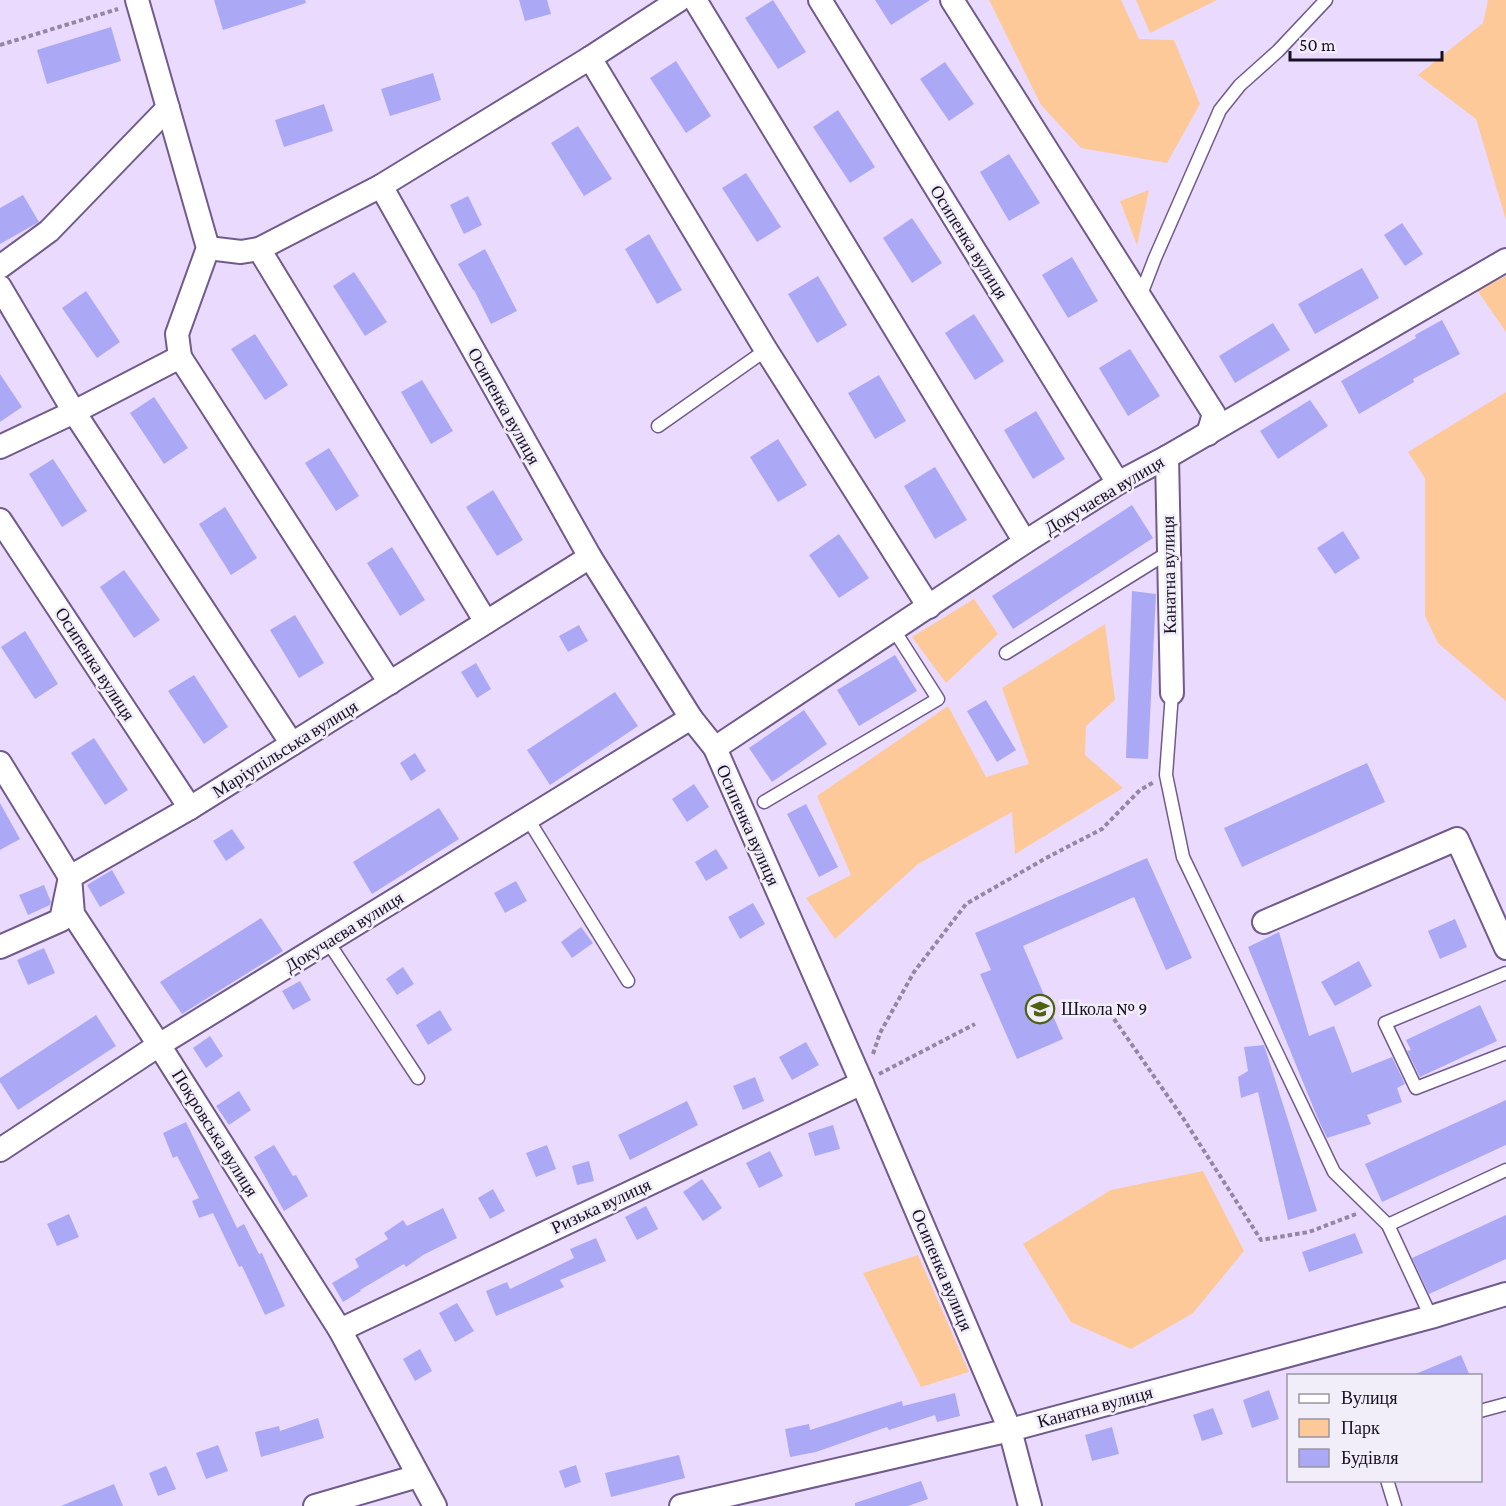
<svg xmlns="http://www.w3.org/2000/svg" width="1506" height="1506" font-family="'Crimson Pro',serif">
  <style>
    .green { fill: #fdc999 }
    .building { fill: #aba9f6 }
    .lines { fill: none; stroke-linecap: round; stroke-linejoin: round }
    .service-casing { stroke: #715a8c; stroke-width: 15 }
    .minor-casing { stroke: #715a8c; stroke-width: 26 }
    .path { stroke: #9487a3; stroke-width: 4; stroke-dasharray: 4.5 3; stroke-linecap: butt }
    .service { stroke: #fff; stroke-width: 12 }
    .minor { stroke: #fff; stroke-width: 22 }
    .labels { text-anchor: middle; stroke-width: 5; stroke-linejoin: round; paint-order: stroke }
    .street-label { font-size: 18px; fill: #190f23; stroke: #f2eef9 }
    .poi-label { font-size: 18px; fill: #190f23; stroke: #f2eef9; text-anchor: start }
  </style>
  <rect width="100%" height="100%" fill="#eadbfe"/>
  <g class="green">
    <path d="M989 0H1121L1139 39 1174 40 1200 104 1167 163 1081 148 1041 105Z"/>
    <path d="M1136 0H1217L1150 33Z"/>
    <path d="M1488 0H1506V220L1476 119 1418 75 1483 23Z"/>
    <path d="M1149 190 1137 245 1120 201Z"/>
    <path d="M1506 276V332L1477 290Z"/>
    <path d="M1506 392V701L1438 643 1425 616V478L1408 452Z"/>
    <path d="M974 599 998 634 946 683 912 637Z"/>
    <path d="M1105 624 1115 700 1086 726 1085 755 1123 788 1015 854 1012 812 918 864 835 939 806 898 851 875 817 796 948 706 986 777 1029 764 1002 688Z"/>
    <path d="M1203 1171 1244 1251 1193 1313 1131 1349 1071 1322 1023 1244 1111 1190Z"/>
    <path d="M918 1255 969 1372 921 1387 863 1273Z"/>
  </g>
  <g class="building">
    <path d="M214 0H305L306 3 223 30Z"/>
    <path d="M519 0H547L551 14 525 21Z"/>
    <path d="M773 0 806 52 778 69 745 18Z"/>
    <path d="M875 0H930L891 25Z"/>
    <path d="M111 27 121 61 47 84 37 50Z"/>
    <path d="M676 61 711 116 686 133 650 78Z"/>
    <path d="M945 62 974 104 949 121 920 79Z"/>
    <path d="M433 73 441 100 390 116 381 89Z"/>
    <path d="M324 104 333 131 284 147 275 120Z"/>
    <path d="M838 110 875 167 850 183 813 127Z"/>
    <path d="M578 126 612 179 584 196 551 143Z"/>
    <path d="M1009 154 1040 203 1009 221 980 172Z"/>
    <path d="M746 173 781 227 757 242 722 188Z"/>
    <path d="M23 195 39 222 0 244V208Z"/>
    <path d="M468 196 482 225 464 234 450 205Z"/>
    <path d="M912 218 942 263 912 283 883 238Z"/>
    <path d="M1402 223 1423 254 1405 266 1384 235Z"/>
    <path d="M649 234 682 290 657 304 625 249Z"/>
    <path d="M485 249 517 311 491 324 474 290H473L458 264Z"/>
    <path d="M1072 257 1098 301 1068 318 1042 275Z"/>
    <path d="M1362 268 1379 298 1315 334 1298 304Z"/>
    <path d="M354 272 387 322 365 336 333 286Z"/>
    <path d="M818 276 847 325 817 343 788 294Z"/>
    <path d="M86 291 120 342 97 358 62 308Z"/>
    <path d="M974 314 1004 361 975 380 945 333Z"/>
    <path d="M1442 320 1460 354 1413 379 1414 382 1359 414 1341 381 1416 338 1415 335Z"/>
    <path d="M1273 323 1290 350 1235 383 1219 356Z"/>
    <path d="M255 334 288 385 265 400 231 349Z"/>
    <path d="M1130 349 1160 396 1128 416 1099 368Z"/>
    <path d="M0 374 22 407 0 422Z"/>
    <path d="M879 375 906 421 875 439 848 393Z"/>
    <path d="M422 380 453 431 431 444 401 392Z"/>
    <path d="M154 397 188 448 164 464 130 413Z"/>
    <path d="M1310 400 1328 426 1278 459 1260 431Z"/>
    <path d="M1036 411 1065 459 1033 479 1004 430Z"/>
    <path d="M778 439 807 485 778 502 750 457Z"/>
    <path d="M329 448 359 496 336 511 305 463Z"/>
    <path d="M53 459 87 511 62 527 29 474Z"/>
    <path d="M935 467 967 520 935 539 904 486Z"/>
    <path d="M493 490 523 540 497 556 466 507Z"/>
    <path d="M1132 505 1153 538 1013 629 992 596Z"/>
    <path d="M225 507 257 558 231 575 199 524Z"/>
    <path d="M1343 531 1360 558 1335 574 1317 548Z"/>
    <path d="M839 534 869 578 839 598 809 555Z"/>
    <path d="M392 547 425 600 400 616 367 563Z"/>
    <path d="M124 570 160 620 134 638 100 587Z"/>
    <path d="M1132 591 1156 594 1148 759 1126 758Z"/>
    <path d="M295 615 324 663 299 678 270 630Z"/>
    <path d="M579 625 588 641 568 652 559 636Z"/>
    <path d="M25 631 58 684 35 699 1 647Z"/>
    <path d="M895 655 917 691 859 726 837 690Z"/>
    <path d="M476 663 491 689 477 698 461 672Z"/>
    <path d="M194 675 228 727 204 744 168 691Z"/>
    <path d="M615 692 638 726 550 785 527 750Z"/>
    <path d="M986 700 1016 750 997 762 967 711Z"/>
    <path d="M804 710 827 744 772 782 749 748Z"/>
    <path d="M94 738 128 790 105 805 71 753Z"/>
    <path d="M415 753 426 771 411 781 400 763Z"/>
    <path d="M1367 763 1385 802 1242 867 1224 828Z"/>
    <path d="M694 784 709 807 687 822 672 799Z"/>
    <path d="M0 803 20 839 0 850Z"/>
    <path d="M806 804 838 867 819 877 787 814Z"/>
    <path d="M439 808 459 839 372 894 353 862Z"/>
    <path d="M232 829 245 848 226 861 213 841Z"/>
    <path d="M716 849 728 868 706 881 695 862Z"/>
    <path d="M1147 858 1192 958 1166 970 1134 897 1023 946 1063 1039 1017 1059 980 974 991 970 975 933Z"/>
    <path d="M112 870 125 893 100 907 87 885Z"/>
    <path d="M516 881 527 901 505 913 494 893Z"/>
    <path d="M44 885 51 902 50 905 28 915 19 895Z"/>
    <path d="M753 903 765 924 740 939 728 917Z"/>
    <path d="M261 918 283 951 182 1014 160 982Z"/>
    <path d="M1455 919 1467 947 1440 959 1428 931Z"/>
    <path d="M581 927 593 943 572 958 561 942Z"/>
    <path d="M1279 932 1309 1036 1334 1026 1352 1073 1392 1057 1405 1084 1397 1088 1402 1102 1367 1115 1371 1124 1327 1138 1318 1119 1248 947Z"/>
    <path d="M44 948 55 973 28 985 17 960Z"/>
    <path d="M1359 961 1372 986 1335 1006 1321 982Z"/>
    <path d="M403 967 414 984 397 995 386 979Z"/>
    <path d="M300 981 311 1000 293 1010 282 991Z"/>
    <path d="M1480 1005 1497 1041 1420 1077 1407 1051 1411 1050 1406 1040Z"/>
    <path d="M440 1010 452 1030 428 1045 416 1025Z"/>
    <path d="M96 1015 116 1046 18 1110 0 1082V1078Z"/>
    <path d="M210 1036 223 1056 206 1068 193 1048Z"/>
    <path d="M806 1042 819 1065 792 1080 779 1057Z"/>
    <path d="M1264 1045 1317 1211 1288 1220 1258 1092 1241 1098 1238 1077 1248 1071 1244 1047Z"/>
    <path d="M755 1077 764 1101 743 1110 733 1086Z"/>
    <path d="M239 1091 251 1110 229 1125 216 1106Z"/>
    <path d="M1506 1100V1145L1382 1202 1365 1164Z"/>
    <path d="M687 1101 698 1125 630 1160 618 1135Z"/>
    <path d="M186 1122 237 1228 244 1224 259 1254 262 1253 285 1306 265 1315 242 1266 239 1267 213 1213 199 1218 192 1201 199 1198 177 1156 173 1158 163 1133Z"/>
    <path d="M833 1125 840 1149 815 1156 808 1133Z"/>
    <path d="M274 1145 293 1176 296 1175 308 1196 284 1211 254 1157Z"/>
    <path d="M547 1145 556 1169 536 1177 526 1153Z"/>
    <path d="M770 1151 783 1176 759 1188 746 1163Z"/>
    <path d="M589 1161 594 1181 577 1185 572 1166Z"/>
    <path d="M702 1179 722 1208 703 1221 683 1192Z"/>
    <path d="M493 1189 505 1211 490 1219 478 1198Z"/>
    <path d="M646 1206 658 1229 637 1240 625 1217Z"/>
    <path d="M443 1208 457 1238 423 1255 406 1267 404 1264 360 1290 361 1291 343 1302 332 1283 359 1267 355 1259 388 1239 384 1233 403 1220 407 1226Z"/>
    <path d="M69 1214 79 1237 57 1246 47 1224Z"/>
    <path d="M1506 1215V1259L1429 1294 1412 1258Z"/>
    <path d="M1355 1233 1363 1253 1309 1272 1302 1252Z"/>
    <path d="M596 1238 606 1261 560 1280 564 1287 496 1316 486 1291 507 1282 510 1289 574 1258 570 1249Z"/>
    <path d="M457 1303 474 1331 455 1342 439 1313Z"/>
    <path d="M420 1349 432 1371 415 1381 403 1359Z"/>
    <path d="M1461 1355 1470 1376H1413V1375Z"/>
    <path d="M1269 1390 1279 1419 1252 1428 1243 1400Z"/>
    <path d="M955 1393 960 1416 937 1422 935 1415 889 1430 887 1427 816 1452 790 1457 785 1429 809 1424 810 1430 902 1401 903 1406Z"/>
    <path d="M1213 1408 1223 1434 1202 1441 1193 1415Z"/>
    <path d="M318 1418 324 1438 261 1457 255 1432 279 1426 280 1431Z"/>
    <path d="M1112 1427 1119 1454 1092 1461 1085 1435Z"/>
    <path d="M218 1445 228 1471 206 1479 196 1453Z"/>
    <path d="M679 1455 685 1478 611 1497 605 1473Z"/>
    <path d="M576 1465 581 1482 565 1488 559 1471Z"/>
    <path d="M166 1466 176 1489 158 1496 149 1473Z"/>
    <path d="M921 1481 928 1499 908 1506H855V1503Z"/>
    <path d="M114 1484 123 1506H61Z"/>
  </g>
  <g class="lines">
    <g class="service-casing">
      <g id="service">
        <path d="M1140 297 1155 258 1220 110 1240 85 1278 51 1326 0"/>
        <path d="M658 426 766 350"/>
        <path d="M1006 653 1169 552"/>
        <path d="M1172 693 1166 775 1183 857 1334 1172 1388 1225 1506 1170"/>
        <path d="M764 802 938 699 894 630"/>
        <path d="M528 819 628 981"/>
        <path d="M328 942 418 1078"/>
        <path d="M1506 973 1385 1023 1416 1088 1506 1053"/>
        <path d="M1388 1225 1431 1317"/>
        <path d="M1480 1411 1506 1404"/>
        <path d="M1387 1480 1395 1506"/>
      </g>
    </g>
    <g class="minor-casing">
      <g id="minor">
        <path d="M695 0 1025 542"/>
        <path d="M820 0 1118 483"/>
        <path d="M952 0 1214 414 1208 434"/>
        <path d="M590 58 766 350 929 607"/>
        <path d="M381 186 590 557 691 718 715 748 862 1083 1010 1430 1030 1506"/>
        <path d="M208 248 241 252 259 249 381 186 590 58 679 0"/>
        <path d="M259 249 486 622"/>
        <path d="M0 267 49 231 168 108"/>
        <path d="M0 287 74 412 292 744"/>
        <path d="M180 357 390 683"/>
        <path d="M0 447 74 412 180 357 177 334 208 248 137 0"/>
        <path d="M1167 457 1172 693"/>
        <path d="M0 520 190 808"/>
        <path d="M715 748 1025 542 1118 483 1167 457 1506 260"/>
        <path d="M0 763 70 877 73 914 159 1045 340 1330 435 1506"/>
        <path d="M1264 922 1457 839 1506 948"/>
        <path d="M0 947 61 920 70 877 190 808 590 557"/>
        <path d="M0 1150 159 1045 691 718"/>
        <path d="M340 1330 862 1083"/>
        <path d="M315 1506 418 1476"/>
        <path d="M681 1506 1010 1430 1431 1317 1506 1294"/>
      </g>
    </g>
    <g class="path">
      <path d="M0 45 118 9"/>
      <path d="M1114 1019 1183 1118 1261 1240 1309 1232 1356 1214"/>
      <path d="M873 1054 880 1033 914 972 966 904 1046 858 1102 829 1140 790 1154 782"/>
      <path d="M879 1074 975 1024"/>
    </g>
    <use href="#service" class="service"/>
    <use href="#minor" class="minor"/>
  </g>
  <defs>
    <g id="school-ring" transform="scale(1.5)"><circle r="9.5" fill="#f2eef9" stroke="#4b620f" stroke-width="1.5"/><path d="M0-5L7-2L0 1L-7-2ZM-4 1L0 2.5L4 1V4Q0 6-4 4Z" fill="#4b620f"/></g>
  </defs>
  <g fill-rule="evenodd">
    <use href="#school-ring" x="1040" y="1009"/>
  </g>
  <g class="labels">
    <g class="street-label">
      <text transform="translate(969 242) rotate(58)" y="6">Осипенка вулиця</text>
      <text transform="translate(504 406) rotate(61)" y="6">Осипенка вулиця</text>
      <text transform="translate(1104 495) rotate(-31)" y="6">Докучаєва вулиця</text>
      <text transform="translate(1169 575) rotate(-91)" y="6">Канатна вулиця</text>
      <text transform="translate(95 664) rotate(57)" y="6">Осипенка вулиця</text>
      <text transform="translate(285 749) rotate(-32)" y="6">Маріупільська вулиця</text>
      <text transform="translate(748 825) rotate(66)" y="6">Осипенка вулиця</text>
      <text transform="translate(344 932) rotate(-32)" y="6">Докучаєва вулиця</text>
      <text transform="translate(215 1133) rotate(58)" y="6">Покровська вулиця</text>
      <text transform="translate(601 1206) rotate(-25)" y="6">Ризька вулиця</text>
      <text transform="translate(942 1270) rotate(67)" y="6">Осипенка вулиця</text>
      <text transform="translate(1095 1407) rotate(-15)" y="6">Канатна вулиця</text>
    </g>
    <g class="poi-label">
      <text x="1061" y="1015">Школа № 9</text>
    </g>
  </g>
  <rect x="1287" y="1374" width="195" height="108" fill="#f2eef9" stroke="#9b95a3" stroke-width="1.5"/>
  <rect x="1299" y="1394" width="30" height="9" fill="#ffffff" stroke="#9b95a3" stroke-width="1.5"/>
  <text x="1341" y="1404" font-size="18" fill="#190f23">Вулиця</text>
  <rect x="1299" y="1419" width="30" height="18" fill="#fdc999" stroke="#9b95a3" stroke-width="1.5"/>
  <text x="1341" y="1434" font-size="18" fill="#190f23">Парк</text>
  <rect x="1299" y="1449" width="30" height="18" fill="#aba9f6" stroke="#9b95a3" stroke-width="1.5"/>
  <text x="1341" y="1464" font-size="18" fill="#190f23">Будівля</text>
  <path d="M1290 51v9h152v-9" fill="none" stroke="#190f23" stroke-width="3"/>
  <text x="1299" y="51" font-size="18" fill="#190f23" stroke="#f2eef9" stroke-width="4.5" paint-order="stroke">50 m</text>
</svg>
